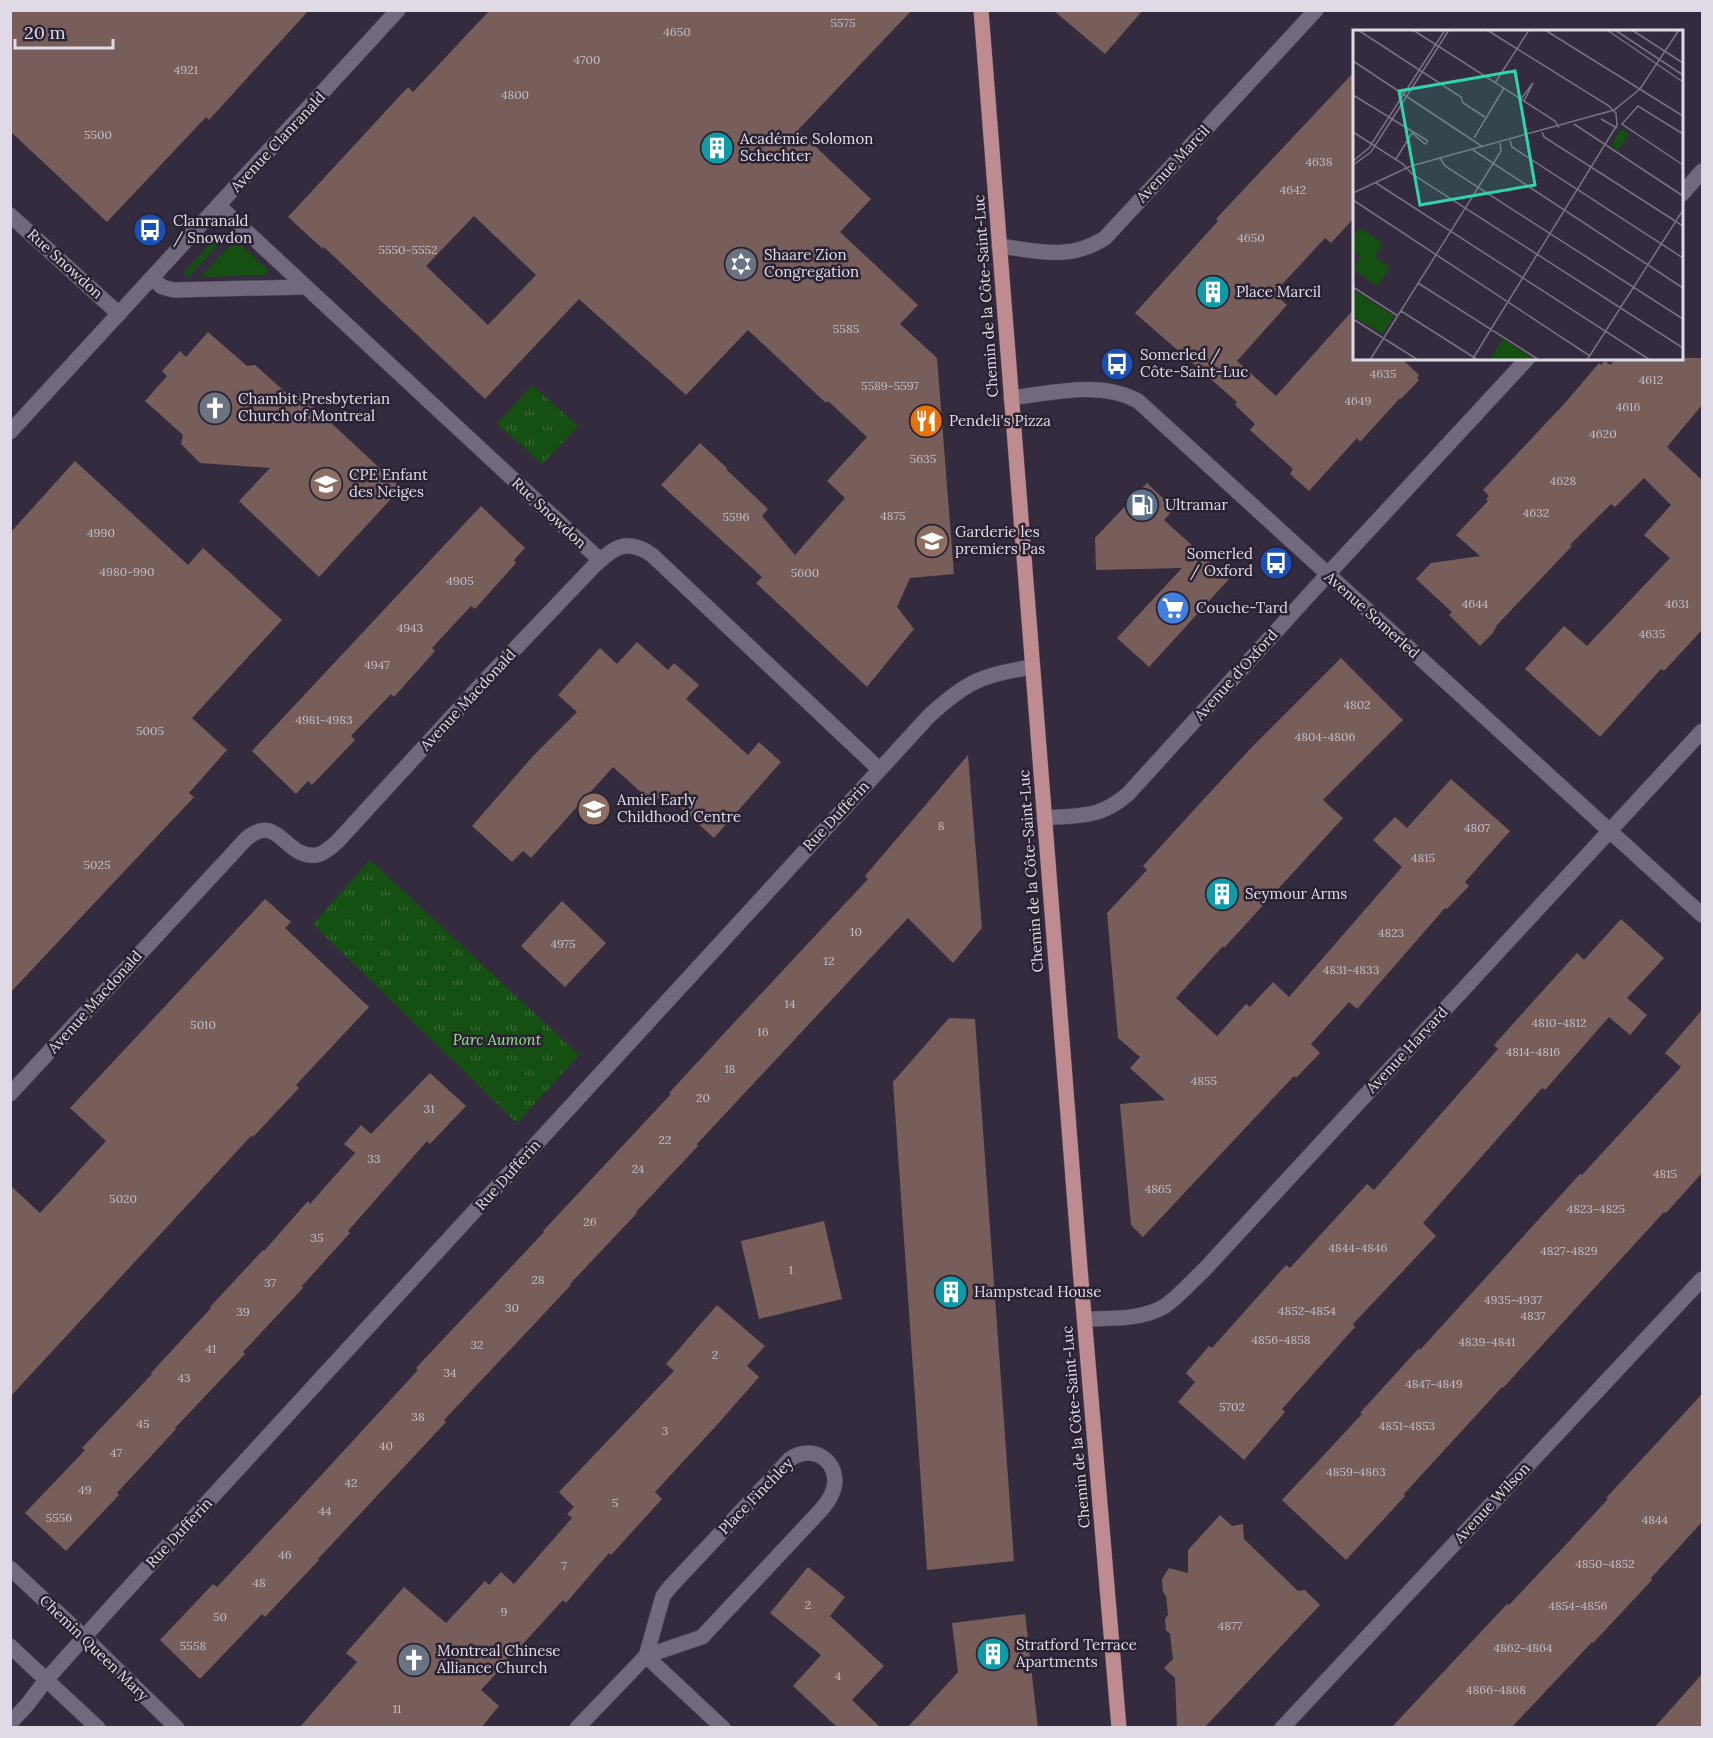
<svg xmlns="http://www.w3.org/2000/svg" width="1713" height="1738" font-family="Lora,serif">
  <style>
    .grass { fill: #164f12 }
    .park { fill: url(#park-tufts) }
    .building { fill: #775e5a; fill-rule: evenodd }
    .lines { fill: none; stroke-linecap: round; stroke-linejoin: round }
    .minor-casing { stroke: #4f4756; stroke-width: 16 }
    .major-casing { stroke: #4f4756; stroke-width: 16 }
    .minor { stroke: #72697d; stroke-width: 15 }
    .major { stroke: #be8b90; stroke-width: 15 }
    .labels { text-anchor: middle; stroke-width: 5; stroke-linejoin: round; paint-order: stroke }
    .number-label { font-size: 12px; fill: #c6bbc3 }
    .poi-label { font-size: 15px; fill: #e0dae6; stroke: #2a2233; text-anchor: start }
    .street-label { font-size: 15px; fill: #e0dae6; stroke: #2a2233 }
    .park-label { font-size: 15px; font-style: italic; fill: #95e38d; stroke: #2a2233 }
    .inset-road { fill: none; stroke: #797281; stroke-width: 1.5 }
    .view { fill: #2fd4aa; fill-opacity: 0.15; stroke: #2fd4aa; stroke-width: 3 }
    .inset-edge { fill: none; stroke: #e0dae6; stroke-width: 3 }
  </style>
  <defs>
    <pattern id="park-tufts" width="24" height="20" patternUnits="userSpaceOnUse" patternTransform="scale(1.5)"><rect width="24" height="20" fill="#164f12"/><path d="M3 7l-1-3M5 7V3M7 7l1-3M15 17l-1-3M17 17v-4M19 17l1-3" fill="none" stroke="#386834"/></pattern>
  </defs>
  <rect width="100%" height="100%" fill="#342c3e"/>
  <g class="grass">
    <path d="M221 233 226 237 188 277 183 273Z"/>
    <path d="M235 240 269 271 266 275 201 277Z"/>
  </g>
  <g class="park">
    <path d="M532 385 578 426 542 464 497 424Z"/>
    <path d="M370 860 579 1055 517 1123 313 924Z"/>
  </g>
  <g class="building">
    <path d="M10 10H309L209 120 206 117 107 222 10 131Z"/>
    <path d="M490 10H912L798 130 871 199 840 232 918 305 900 324 937 358 954 574 910 578 897 607 914 629 867 687 756 583 762 577 661 485 700 443 727 468 726 469 768 509 762 516 795 555 845 498 827 481 867 437 828 401 826 403 748 330 686 395 579 299 485 399 324 247 323 249 288 217 408 87 413 92ZM474 216 536 275 488 325 426 266Z"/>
    <path d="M1053 10H1143L1105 54Z"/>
    <path d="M1354 72V218L1331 243 1325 238 1274 293 1287 305 1237 361 1276 396 1354 309V358H1401L1419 375 1417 378 1419 380 1401 399 1400 398 1360 442 1357 438 1309 491 1290 474 1293 469 1250 430 1255 424 1235 405 1237 402 1135 313 1218 221 1216 219Z"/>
    <path d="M208 332 247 366 255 365 293 399 299 393 401 488 319 577 239 501 270 468 200 463 181 444 183 435 145 401 167 376 162 371 180 351 186 357Z"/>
    <path d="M1617 358H1702V405L1667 447 1702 480V630L1664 671 1661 669 1600 737 1525 669 1564 626 1587 646 1670 558 1644 535 1671 505 1644 478 1615 507 1611 504 1570 545 1572 546 1497 625 1493 633 1480 646 1449 615 1452 612 1416 579 1431 563 1480 556 1456 535 1488 501 1486 499 1489 496 1483 490 1565 403 1599 363 1601 365 1605 361 1610 365Z"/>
    <path d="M75 461 188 565 203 548 282 620 192 718 227 750 189 793 194 797 10 993V533Z"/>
    <path d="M1147 483 1174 509 1164 520 1229 579 1149 667 1117 638 1182 568 1096 570 1095 538Z"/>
    <path d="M481 506 525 548 514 560 516 563 475 609 471 606 432 648 435 651 394 697 391 694 351 736 355 740 312 785 308 781 296 794 252 751Z"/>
    <path d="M637 642 668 670 674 663 699 685 686 699 748 755 759 742 781 762 714 838 663 792 654 804 613 767 531 858 523 851 512 862 472 826 533 756 577 712 558 695 600 648 617 664Z"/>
    <path d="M1341 658 1403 720 1323 800 1343 818 1224 948 1223 946 1176 998 1217 1036 1246 1004 1250 1007 1273 982 1289 997 1402 867 1373 840 1395 817 1407 828 1451 779 1510 831 1465 882 1469 886 1447 909 1445 908 1357 1009 1349 1002 1311 1044 1320 1053 1296 1078 1294 1076 1143 1237 1131 1225 1120 1104 1165 1100 1130 1068 1140 1057 1118 1038 1107 913 1147 870 1143 866 1192 812 1251 748Z"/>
    <path d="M968 755 982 928 953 963 908 918 697 1144 698 1146 636 1212 637 1213 570 1284 571 1285 444 1420 446 1422 318 1559 319 1560 265 1617 262 1614 200 1679 160 1640 213 1584 217 1587 292 1507 418 1370 416 1368 544 1232 543 1231 671 1094 669 1093 730 1027 868 879 865 876Z"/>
    <path d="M265 899 291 922 285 928 369 1007 296 1085 299 1088 253 1137 251 1136 10 1397V1185L40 1213 106 1141 70 1108Z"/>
    <path d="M562 901 606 943 565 987 521 946Z"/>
    <path d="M1621 919 1664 958 1627 998 1647 1015 1630 1035 1609 1017 1545 1090 1542 1088 1423 1223 1436 1236 1353 1324 1355 1327 1282 1409 1285 1412 1244 1460 1178 1402 1195 1382 1186 1373 1209 1346 1212 1348 1286 1265 1290 1268 1367 1184 1374 1190 1498 1049 1494 1045 1547 986 1577 953 1584 960Z"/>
    <path d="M1702 1010V1173L1666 1213 1664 1212 1503 1388 1502 1387 1404 1494 1405 1496 1346 1560 1282 1500 1362 1414 1360 1413 1419 1348 1420 1350 1580 1174 1582 1175 1681 1067 1665 1053Z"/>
    <path d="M949 1018 975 1019 1014 1561 927 1570 893 1082Z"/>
    <path d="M430 1073 466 1106 430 1144 427 1141 348 1231 350 1233 302 1286 303 1288 243 1352 245 1354 175 1428 176 1429 117 1493 119 1495 66 1551 25 1513 85 1450 82 1448 152 1374 151 1373 211 1308 210 1307 263 1250 264 1251 308 1201 310 1204 355 1153 344 1144 361 1125 371 1134Z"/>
    <path d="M824 1221 842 1299 759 1319 741 1241Z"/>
    <path d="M717 1305 765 1346 747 1366 759 1377 716 1426 655 1492 662 1499 611 1555 609 1553 566 1603 563 1600 481 1690 499 1706 481 1728H299L357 1662 346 1653 404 1587 446 1623 485 1581 489 1585 501 1572 514 1584 572 1518 567 1514 574 1507 559 1492 674 1371 666 1364Z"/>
    <path d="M1702 1394V1522L1651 1578 1652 1580 1593 1643 1592 1642 1511 1728H1391L1507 1604 1509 1605 1560 1551 1608 1499 1606 1498Z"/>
    <path d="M1220 1515 1232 1526 1243 1524 1244 1539 1298 1591 1305 1590 1320 1605 1204 1728H1177L1175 1678 1164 1668 1173 1659 1170 1634 1166 1630 1165 1619 1168 1615 1166 1596 1163 1592 1162 1579 1169 1568 1188 1573V1550Z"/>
    <path d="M808 1567 845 1597 830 1616 884 1666 852 1700 881 1728H838L793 1686 821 1655 770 1613Z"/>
    <path d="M1025 1614 1038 1728H907L958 1672 952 1623Z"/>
    <path d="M1702 1674V1728H1654Z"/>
  </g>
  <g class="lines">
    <g class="minor-casing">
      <g id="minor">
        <path d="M1682 194 1702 171"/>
        <path d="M219 206 600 560"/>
        <path d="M10 215 119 314"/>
        <path d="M999 246C1039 251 1069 261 1105 238L1316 10"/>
        <path d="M152 278 162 287 174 290 305 287"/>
        <path d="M1011 398C1052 393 1101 380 1138 401L1702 915"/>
        <path d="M10 432 398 10"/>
        <path d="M1044 818C1080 815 1099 819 1128 794L1328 574 1528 358"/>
        <path d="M10 1094 246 839C279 811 285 860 317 855 324 854 332 846 337 842L489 676 594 566C613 548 627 537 652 555L879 769"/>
        <path d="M1085 1319C1111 1318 1142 1320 1165 1306 1179 1296 1191 1282 1204 1270L1702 731"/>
        <path d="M10 1568 84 1637 177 1728"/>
        <path d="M10 1646 98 1728"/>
        <path d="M646 1656 723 1728"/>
        <path d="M10 1723 27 1705 46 1680 113 1605 929 716C967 681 982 675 1032 667"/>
        <path d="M577 1728 646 1656 663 1596 670 1587 790 1459C809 1446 833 1455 835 1480 835 1491 828 1502 821 1510L702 1637 646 1656"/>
        <path d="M1282 1728 1702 1279"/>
      </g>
    </g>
    <g class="major-casing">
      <path id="major" d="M981 10 1080 1268 1119 1728"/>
    </g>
    <use href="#minor" class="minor"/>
    <use href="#major" class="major"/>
  </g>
  <defs>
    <g id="building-disc" transform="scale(1.725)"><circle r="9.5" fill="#0f9aa8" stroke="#2a2233"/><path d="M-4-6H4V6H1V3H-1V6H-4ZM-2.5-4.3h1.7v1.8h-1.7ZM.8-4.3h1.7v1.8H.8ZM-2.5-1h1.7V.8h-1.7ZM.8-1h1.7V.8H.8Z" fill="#fff"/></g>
    <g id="bus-disc" transform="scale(1.725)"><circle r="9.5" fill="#1a4fb4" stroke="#2a2233"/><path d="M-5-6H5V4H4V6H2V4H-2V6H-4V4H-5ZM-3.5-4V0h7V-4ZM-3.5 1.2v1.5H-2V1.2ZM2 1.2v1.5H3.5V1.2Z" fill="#fff"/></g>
    <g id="synagogue-disc" transform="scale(1.725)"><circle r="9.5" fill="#6b7280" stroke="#2a2233"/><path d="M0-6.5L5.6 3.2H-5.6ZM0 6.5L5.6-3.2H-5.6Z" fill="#fff"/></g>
    <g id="church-disc" transform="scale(1.725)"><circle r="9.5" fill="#6b7280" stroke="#2a2233"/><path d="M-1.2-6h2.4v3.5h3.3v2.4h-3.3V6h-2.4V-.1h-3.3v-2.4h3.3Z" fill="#fff"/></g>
    <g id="restaurant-disc" transform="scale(1.725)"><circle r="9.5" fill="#e8710a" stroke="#2a2233"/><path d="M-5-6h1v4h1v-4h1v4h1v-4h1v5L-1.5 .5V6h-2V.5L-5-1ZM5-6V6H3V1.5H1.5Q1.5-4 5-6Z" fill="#fff"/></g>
    <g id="school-disc" transform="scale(1.725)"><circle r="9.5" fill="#8d6e63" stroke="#2a2233"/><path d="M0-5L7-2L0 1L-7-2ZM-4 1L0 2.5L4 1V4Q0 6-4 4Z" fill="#fff"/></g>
    <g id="fuel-disc" transform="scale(1.725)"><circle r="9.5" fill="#5c6f8a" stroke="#2a2233"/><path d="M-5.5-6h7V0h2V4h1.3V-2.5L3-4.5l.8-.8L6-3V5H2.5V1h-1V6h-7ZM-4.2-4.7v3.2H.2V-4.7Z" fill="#fff"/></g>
    <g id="supermarket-disc" transform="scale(1.725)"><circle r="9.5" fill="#3f7fe0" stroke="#2a2233"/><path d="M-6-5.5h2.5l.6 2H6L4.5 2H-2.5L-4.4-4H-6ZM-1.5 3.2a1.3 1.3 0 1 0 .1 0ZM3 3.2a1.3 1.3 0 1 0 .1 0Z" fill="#fff"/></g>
  </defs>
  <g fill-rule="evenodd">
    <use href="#building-disc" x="717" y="148"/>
    <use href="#bus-disc" x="150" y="230"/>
    <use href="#synagogue-disc" x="741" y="264"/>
    <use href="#building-disc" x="1213" y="292"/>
    <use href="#bus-disc" x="1117" y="364"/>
    <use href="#church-disc" x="215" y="408"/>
    <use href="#restaurant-disc" x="926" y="421"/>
    <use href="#school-disc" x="326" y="484"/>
    <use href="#fuel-disc" x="1142" y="505"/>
    <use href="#school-disc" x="932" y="541"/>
    <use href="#bus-disc" x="1276" y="563"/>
    <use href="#supermarket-disc" x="1173" y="608"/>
    <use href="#school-disc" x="594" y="809"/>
    <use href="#building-disc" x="1222" y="894"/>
    <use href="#building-disc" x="951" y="1292"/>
    <use href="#building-disc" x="993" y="1654"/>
    <use href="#church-disc" x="414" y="1660"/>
  </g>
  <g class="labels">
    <g class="number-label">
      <text x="843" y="27">5575</text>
      <text x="677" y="36">4650</text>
      <text x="587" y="64">4700</text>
      <text x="186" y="74">4921</text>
      <text x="515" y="99">4800</text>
      <text x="98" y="139">5500</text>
      <text x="1319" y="166">4638</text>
      <text x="1293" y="194">4642</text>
      <text x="1251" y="242">4650</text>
      <text x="408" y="254">5550-5552</text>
      <text x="846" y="333">5585</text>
      <text x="1383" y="378">4635</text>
      <text x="1651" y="384">4612</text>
      <text x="890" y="390">5589-5597</text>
      <text x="1358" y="405">4649</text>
      <text x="1628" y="411">4616</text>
      <text x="1603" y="438">4620</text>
      <text x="923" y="463">5635</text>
      <text x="1563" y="485">4628</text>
      <text x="1536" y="517">4632</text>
      <text x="893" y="520">4875</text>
      <text x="736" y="521">5596</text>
      <text x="101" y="537">4990</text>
      <text x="127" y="576">4980-990</text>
      <text x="805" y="577">5600</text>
      <text x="460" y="585">4905</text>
      <text x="1475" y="608">4644</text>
      <text x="1677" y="608">4631</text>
      <text x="410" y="632">4943</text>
      <text x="1652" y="638">4635</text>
      <text x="377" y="669">4947</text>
      <text x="1357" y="709">4802</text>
      <text x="324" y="724">4981-4983</text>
      <text x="150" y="735">5005</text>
      <text x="1325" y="741">4804-4806</text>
      <text x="941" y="830">8</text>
      <text x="1477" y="832">4807</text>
      <text x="1423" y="862">4815</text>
      <text x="97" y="869">5025</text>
      <text x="856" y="936">10</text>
      <text x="1391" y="937">4823</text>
      <text x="563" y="948">4975</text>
      <text x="829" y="965">12</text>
      <text x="1351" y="974">4831-4833</text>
      <text x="790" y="1008">14</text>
      <text x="1559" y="1027">4810-4812</text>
      <text x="203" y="1029">5010</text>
      <text x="763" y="1036">16</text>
      <text x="1533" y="1056">4814-4816</text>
      <text x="730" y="1073">18</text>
      <text x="1204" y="1085">4855</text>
      <text x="703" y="1102">20</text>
      <text x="429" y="1113">31</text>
      <text x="665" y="1144">22</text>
      <text x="374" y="1163">33</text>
      <text x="638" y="1173">24</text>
      <text x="1665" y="1178">4815</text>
      <text x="1158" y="1193">4865</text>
      <text x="123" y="1203">5020</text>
      <text x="1596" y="1213">4823-4825</text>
      <text x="590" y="1226">26</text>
      <text x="317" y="1242">35</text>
      <text x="1358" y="1252">4844-4846</text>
      <text x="1569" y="1255">4827-4829</text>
      <text x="791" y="1274">1</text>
      <text x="538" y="1284">28</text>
      <text x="270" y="1287">37</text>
      <text x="1513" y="1304">4935-4937</text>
      <text x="512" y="1312">30</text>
      <text x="1307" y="1315">4852-4854</text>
      <text x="243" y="1316">39</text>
      <text x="1533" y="1320">4837</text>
      <text x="1281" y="1344">4856-4858</text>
      <text x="1487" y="1346">4839-4841</text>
      <text x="477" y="1349">32</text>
      <text x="211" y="1353">41</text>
      <text x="715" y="1359">2</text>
      <text x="450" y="1377">34</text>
      <text x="184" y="1382">43</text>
      <text x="1434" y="1388">4847-4849</text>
      <text x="1232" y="1411">5702</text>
      <text x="418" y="1421">38</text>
      <text x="143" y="1428">45</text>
      <text x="1407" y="1430">4851-4853</text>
      <text x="665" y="1435">3</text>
      <text x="386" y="1450">40</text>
      <text x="116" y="1457">47</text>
      <text x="1356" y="1476">4859-4863</text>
      <text x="351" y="1487">42</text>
      <text x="85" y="1494">49</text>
      <text x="615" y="1507">5</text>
      <text x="325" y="1515">44</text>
      <text x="59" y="1522">5556</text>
      <text x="1655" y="1524">4844</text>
      <text x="285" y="1559">46</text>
      <text x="1605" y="1568">4850-4852</text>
      <text x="564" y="1570">7</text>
      <text x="259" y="1587">48</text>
      <text x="808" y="1609">2</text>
      <text x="1578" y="1610">4854-4856</text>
      <text x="504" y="1616">9</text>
      <text x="220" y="1621">50</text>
      <text x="1230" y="1630">4877</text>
      <text x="193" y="1650">5558</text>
      <text x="1523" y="1652">4862-4864</text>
      <text x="838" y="1680">4</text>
      <text x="1496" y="1694">4866-4868</text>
      <text x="397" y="1713">11</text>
    </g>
    <g class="poi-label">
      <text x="740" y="144">Académie Solomon<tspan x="740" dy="17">Schechter</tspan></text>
      <text x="173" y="226">Clanranald<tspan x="173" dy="17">/ Snowdon</tspan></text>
      <text x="764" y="260">Shaare Zion<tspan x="764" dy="17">Congregation</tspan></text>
      <text x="1236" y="297">Place Marcil</text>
      <text x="1140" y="360">Somerled /<tspan x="1140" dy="17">Côte-Saint-Luc</tspan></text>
      <text x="238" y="404">Chambit Presbyterian<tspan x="238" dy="17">Church of Montreal</tspan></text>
      <text x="949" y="426">Pendeli's Pizza</text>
      <text x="349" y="480">CPE Enfant<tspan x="349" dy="17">des Neiges</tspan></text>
      <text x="1165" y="510">Ultramar</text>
      <text x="955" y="537">Garderie les<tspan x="955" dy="17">premiers Pas</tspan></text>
      <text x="1253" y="559" text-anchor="end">Somerled<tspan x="1253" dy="17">/ Oxford</tspan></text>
      <text x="1196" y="613">Couche-Tard</text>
      <text x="617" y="805">Amiel Early<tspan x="617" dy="17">Childhood Centre</tspan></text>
      <text x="1245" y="899">Seymour Arms</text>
      <text x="974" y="1297">Hampstead House</text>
      <text x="1016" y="1650">Stratford Terrace<tspan x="1016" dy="17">Apartments</tspan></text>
      <text x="437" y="1656">Montreal Chinese<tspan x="437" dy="17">Alliance Church</tspan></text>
    </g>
    <g class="street-label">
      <text transform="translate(278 142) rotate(-47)" y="5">Avenue Clanranald</text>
      <text transform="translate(1173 164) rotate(-47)" y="5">Avenue Marcil</text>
      <text transform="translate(65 264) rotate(42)" y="5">Rue Snowdon</text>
      <text transform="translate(986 296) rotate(-94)" y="5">Chemin de la Côte-Saint-Luc</text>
      <text transform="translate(549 513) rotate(43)" y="5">Rue Snowdon</text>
      <text transform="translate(1372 615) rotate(42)" y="5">Avenue Somerled</text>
      <text transform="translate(1236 675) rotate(-48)" y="5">Avenue d'Oxford</text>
      <text transform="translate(468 700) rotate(-47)" y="5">Avenue Macdonald</text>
      <text transform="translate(836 816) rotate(-47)" y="5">Rue Dufferin</text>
      <text transform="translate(1031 871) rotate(-94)" y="5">Chemin de la Côte-Saint-Luc</text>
      <text transform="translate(95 1002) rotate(-48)" y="5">Avenue Macdonald</text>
      <text transform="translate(1407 1050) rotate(-47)" y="5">Avenue Harvard</text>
      <text transform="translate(508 1175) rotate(-48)" y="5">Rue Dufferin</text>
      <text transform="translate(1076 1427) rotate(-95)" y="5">Chemin de la Côte-Saint-Luc</text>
      <text transform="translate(756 1496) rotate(-46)" y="5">Place Finchley</text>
      <text transform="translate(1492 1503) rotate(-47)" y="5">Avenue Wilson</text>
      <text transform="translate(179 1533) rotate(-47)" y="5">Rue Dufferin</text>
      <text transform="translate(94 1648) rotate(44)" y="5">Chemin Queen Mary</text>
    </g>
    <g class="park-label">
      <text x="497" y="1045">Parc Aumont</text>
    </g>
  </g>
  <g transform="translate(1353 30)">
    <rect width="330" height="330" fill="#342c3e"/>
    <path d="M6 198 30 213 22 227 37 237 25 256 0 240 8 225 3 222 0 226V207Z" fill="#164f12"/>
    <path d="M268 99 276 104 265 120 258 115ZM0 260 41 286 30 304 0 286ZM150 309 182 330H137Z" fill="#164f12"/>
    <path class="inset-road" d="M5 0 108 67 110 73 132 87M60 0 202 91 206 98M192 0 330 86M254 0 330 52M262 0 330 45M279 0 330 33M0 31 130 117M142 53 176 0M0 65 75 111M168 69 180 53 171 71M248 89 264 98M221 94 330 166M0 102 50 134 59 144 330 318M189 102 191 107 330 196M59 103 72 114 75 111M330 104 285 76 269 94 330 135M121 108 151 58M157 110 159 117 330 228M120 120 330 258M87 128 92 136 330 289M43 129 59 103M0 131 16 118 92 0M0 135 18 122 96 0M23 153 297 330M0 163 58 136 261 80 287 59 326 0M0 170 237 326M65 253 186 330M0 257 45 286M48 281 125 330M0 289 65 330M17 330 148 121 147 113M119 330 264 95 263 83 256 76 134 0M234 330 330 180"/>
    <path class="view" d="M162 41 182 155 67 175 46 61Z"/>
    <rect width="330" height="330" class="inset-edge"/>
  </g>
  <rect width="1713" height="1738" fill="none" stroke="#e0dae6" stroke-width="24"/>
  <path d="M15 39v9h98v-9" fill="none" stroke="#e0dae6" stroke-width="3"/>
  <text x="24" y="39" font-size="18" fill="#e0dae6" stroke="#2a2233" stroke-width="4.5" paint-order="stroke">20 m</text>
</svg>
